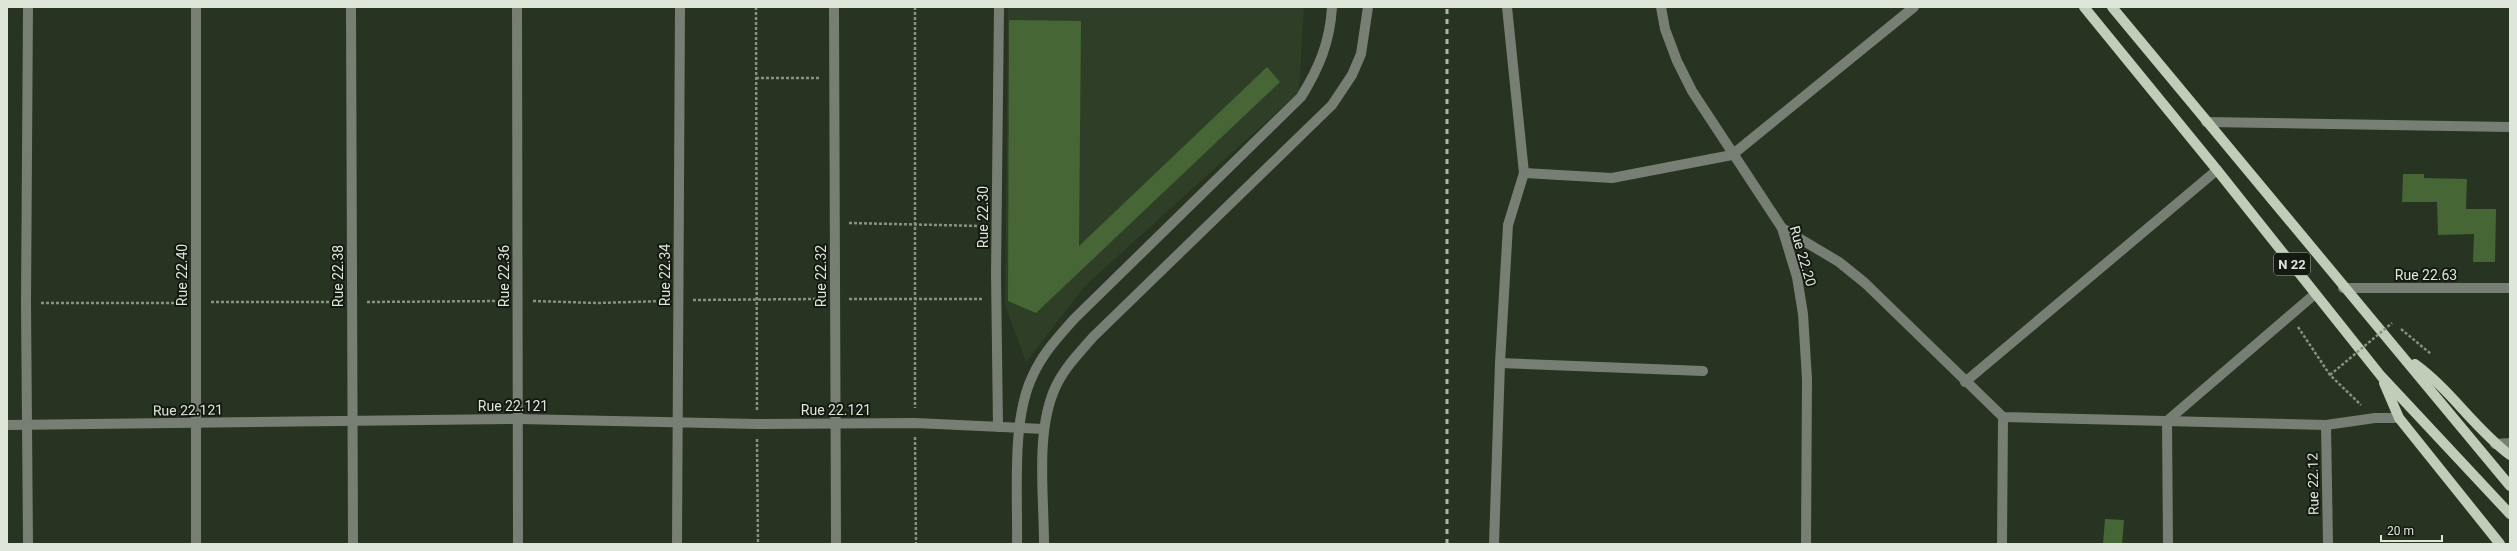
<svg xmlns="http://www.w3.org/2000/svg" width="2517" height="551" font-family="Roboto,sans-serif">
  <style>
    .built { fill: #2f3e26 }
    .building { fill: #466636 }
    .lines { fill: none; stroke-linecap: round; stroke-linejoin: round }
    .path { stroke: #879282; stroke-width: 2.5; stroke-dasharray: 3 2; stroke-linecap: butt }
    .minor { stroke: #777e74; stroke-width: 10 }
    .major { stroke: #bfcdb9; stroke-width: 10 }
    .rail { stroke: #adb6a8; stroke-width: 3; stroke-dasharray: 5 5; stroke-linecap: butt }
    .path-bridge { stroke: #879282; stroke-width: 2.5; stroke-dasharray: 3 2; stroke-linecap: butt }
    .labels { text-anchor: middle; stroke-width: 4; stroke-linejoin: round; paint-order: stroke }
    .shield { fill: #141911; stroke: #a1a89e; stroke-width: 1 }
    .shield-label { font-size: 13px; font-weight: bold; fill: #dee6da }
    .street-label { font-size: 14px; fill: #dee6da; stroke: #141911 }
  </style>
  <rect width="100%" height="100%" fill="#273421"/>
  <path class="built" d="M1008 7H1304L1299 92 1085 286 1026 362 1005 305Z"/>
  <g class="building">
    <path d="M1009 20 1081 21 1079 246 1267 67 1280 82 1036 313 1008 301Z"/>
    <path d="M2403 174H2424V178L2467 179 2466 209H2496L2495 262H2473L2474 234 2438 235 2437 202H2402Z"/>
    <path d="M2105 519 2124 520 2122 544H2103Z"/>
  </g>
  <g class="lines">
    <g class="path">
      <path d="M756 7 757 410"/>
      <path d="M915 7V408"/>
      <path d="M756 78H820"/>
      <path d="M849 223 982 226"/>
      <path d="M849 299H982"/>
      <path d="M693 300 820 299"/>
      <path d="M533 301 597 303 664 301"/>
      <path d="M211 302H338"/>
      <path d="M367 302 502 301"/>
      <path d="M41 303H182"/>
      <path d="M2298 327 2330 375 2361 405"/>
      <path d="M2401 329 2431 354"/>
      <path d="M915 437 916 544"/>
      <path d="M757 439 758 544"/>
    </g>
    <g class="minor">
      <path d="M351 7 353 544"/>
      <path d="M517 7 518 544"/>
      <path d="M834 7 836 544"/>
      <path d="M1507 7 1524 173"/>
      <path d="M1661 7 1665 29 1677 61 1692 91 1782 228 1797 277 1803 314 1807 379 1806 544"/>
      <path d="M2206 122 2510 127"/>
      <path d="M1782 228 1839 262 1865 283 2003 417 2326 425 2375 418H2399"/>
      <path d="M2343 288H2510"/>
      <path d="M1500 363 1703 371"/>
      <path d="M1965 382 2217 170"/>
      <path d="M7 425 518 419 757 424 915 423 1044 429"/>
      <path d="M2326 425 2328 544"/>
      <path d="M998 427 996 274 999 7"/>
      <path d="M2495 444 2510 443"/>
      <path d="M28 544 26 304 28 7"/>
      <path d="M196 544V7"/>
      <path d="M677 544 680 7"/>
      <path d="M1017 544C1018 495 1011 419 1033 375 1043 353 1059 336 1074 319L1301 97C1319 68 1330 42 1332 7"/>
      <path d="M1044 544C1044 495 1035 430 1056 386 1065 367 1080 352 1093 337L1332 105 1352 75 1361 54 1368 7"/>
      <path d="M1494 544 1500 363 1508 225 1524 173 1612 178 1732 155 1914 7"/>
      <path d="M2002 544 2003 417"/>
      <path d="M2168 544 2167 421 2315 294"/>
    </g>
    <g class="major">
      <path d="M2084 7 2217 170 2381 376 2510 514"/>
      <path d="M2112 7 2510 486"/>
      <path d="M2415 364C2451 390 2475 429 2510 455"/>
      <path d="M2384 383 2399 418 2500 544"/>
    </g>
    <path class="rail" d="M1447 544V7"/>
    <path class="path-bridge" d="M2330 375 2392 323"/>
  </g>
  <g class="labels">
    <rect class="shield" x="2274" y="253" width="36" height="22" rx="3"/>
    <g class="shield-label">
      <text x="2292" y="269">N 22</text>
    </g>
    <g class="street-label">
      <text transform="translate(983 217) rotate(-90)" y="5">Rue 22.30</text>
      <text transform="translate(1803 256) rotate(74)" y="5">Rue 22.20</text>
      <text transform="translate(182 275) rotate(-90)" y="5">Rue 22.40</text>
      <text transform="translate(665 275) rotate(-90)" y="5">Rue 22.34</text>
      <text x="2426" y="280">Rue 22.63</text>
      <text transform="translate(338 276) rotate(-90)" y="5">Rue 22.38</text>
      <text transform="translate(504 276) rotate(-90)" y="5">Rue 22.36</text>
      <text transform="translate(821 276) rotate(-90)" y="5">Rue 22.32</text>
      <text x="513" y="411">Rue 22.121</text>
      <text transform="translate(188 410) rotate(-1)" y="5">Rue 22.121</text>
      <text x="836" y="415">Rue 22.121</text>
      <text transform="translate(2313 484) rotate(-91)" y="5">Rue 22.12</text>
    </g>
  </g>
  <rect width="2517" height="551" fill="none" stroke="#dee6da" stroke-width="16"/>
  <path d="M2381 535v6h61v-6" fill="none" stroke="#dee6da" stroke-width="2"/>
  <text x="2387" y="535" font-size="12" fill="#dee6da" stroke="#141911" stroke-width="3" paint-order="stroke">20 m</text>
</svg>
